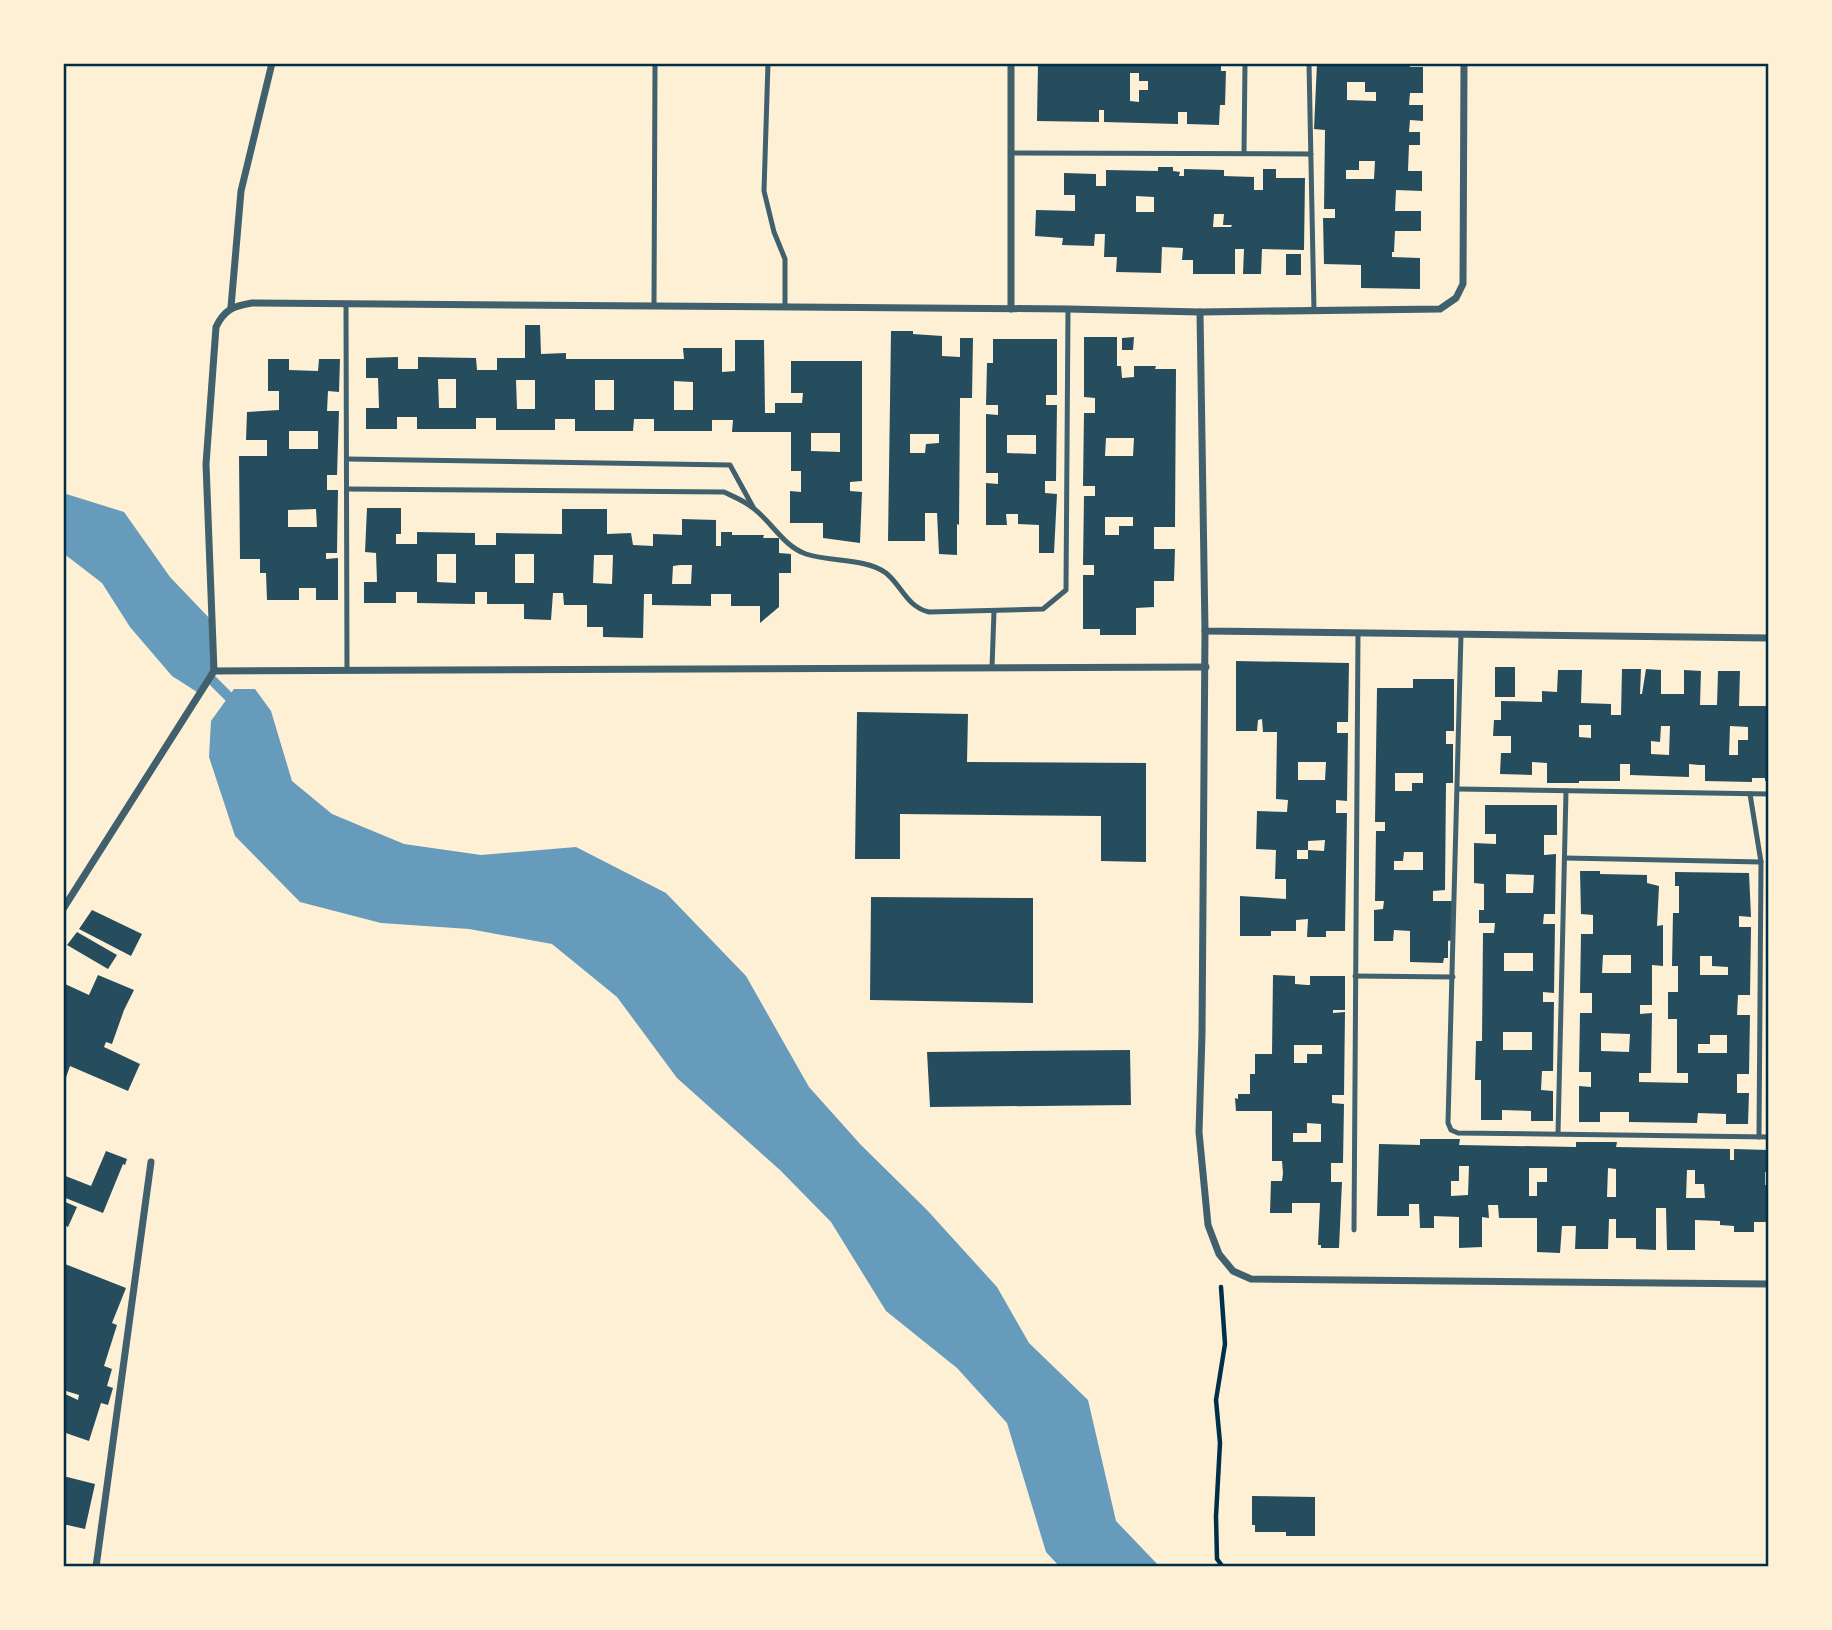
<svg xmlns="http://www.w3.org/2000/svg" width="1832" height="1630" font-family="'Source Sans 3',sans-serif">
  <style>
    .water { fill: #669bbc }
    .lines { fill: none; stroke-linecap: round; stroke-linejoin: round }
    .stream { stroke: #669bbc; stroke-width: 10 }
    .building { fill: #264d5e; fill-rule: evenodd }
    .path { stroke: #003049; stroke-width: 4.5 }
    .service { stroke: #3f606c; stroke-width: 5 }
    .minor { stroke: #3f606c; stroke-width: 7 }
    .neatline { fill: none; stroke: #003049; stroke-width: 2.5 }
  </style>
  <rect width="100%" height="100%" fill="#fdf0d5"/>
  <g class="water">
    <path d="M63 493 124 512 170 577 212 621 213 668 197 692 172 676 130 627 102 583 63 553Z"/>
    <path d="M234 689H255L271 711 292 781 332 814 404 844 481 855 576 847 666 893 746 976 809 1087 861 1145 927 1210 997 1287 1029 1343 1088 1400 1116 1521 1160 1567H1060L1046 1552 1007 1423 957 1368 886 1311 831 1222 780 1170 677 1078 617 997 552 944 469 929 381 923 300 902 235 836 209 757 211 721Z"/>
  </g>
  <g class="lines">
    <path class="stream" d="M204 672 237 705"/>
  </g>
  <g class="building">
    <path d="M1038 63H1221V71H1226L1225 105H1220L1219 125 1187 124V112H1178V124L1104 122V110H1099V122L1037 121ZM1130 73H1139V81H1148V90H1139V102L1130 101Z"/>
    <path d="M1317 63H1410V67H1423V93H1410L1409 105H1423V121L1410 120 1409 132H1420V145H1409L1408 171H1422V191L1396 190 1395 211H1421V231H1395L1394 252H1392V257L1420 258V289L1361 288V265L1324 264 1323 218H1335V209H1324L1325 130 1314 129ZM1347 82H1365V92H1376V101L1347 100ZM1359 161H1375L1374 179H1346V170H1359Z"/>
    <path d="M1158 167H1173V171L1180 172 1179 176H1184V169L1224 170V176L1254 177V190H1263V169H1276V178H1305L1304 250 1262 249 1261 274H1243L1244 249H1235V274H1193V260H1182L1183 248 1162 247 1161 273 1116 272 1117 257H1104L1105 234H1095L1094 246 1062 245 1063 238 1035 236 1036 210 1075 211V195H1064V173L1096 174V186H1106V170L1158 171ZM1136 196 1154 197V212H1136ZM1214 214H1224L1223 225H1232L1231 227H1213Z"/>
    <rect x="1286" y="254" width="15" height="21"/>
    <path d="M525 325H540L541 354 566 353V359H684L683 348H722V372L735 371V340H764L765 413H775V403H802L803 393H791V361H862V481L850 482V491L862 492 860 543 823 538V523H790V491L801 492V471H791V432H732L733 420H712V431H654V419H634L633 431H575V419H555V430H496V418H476V429H417V417H397V429H366V408H379L378 378H366V358L398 357V369H418V357L476 358 477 370H497V358H525ZM438 379H456V408H439ZM516 380H535V409H517ZM595 380H614V410H595ZM674 381 693 382V410H674ZM811 433H840V452L811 451Z"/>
    <path d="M891 331H913V334L942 336V356L960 357V338H973L972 398H960V404L959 525 957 524V555L939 554 937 513H925V541H888ZM910 434H939V443L926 444 925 453H910Z"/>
    <path d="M1084 337H1117V366H1121L1122 378 1134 377V366H1156L1155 369H1176L1175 527H1154V549H1175L1174 581H1154V607L1136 608V635H1100V629H1083V575H1094V565H1083L1084 496H1095V486H1083L1084 413H1095V398L1084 397ZM1106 438H1134L1133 456H1105ZM1105 517H1133V526H1119V535H1105Z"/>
    <path d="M1134 337 1133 350H1122V338Z"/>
    <path d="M993 339H1057V395H1046V405H1057L1056 481H1045V493L1057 494 1054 553H1039V525L1018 524V514H1006L1007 525H986V483L998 484V473H986V414L998 415V405H986L987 363H993ZM1007 435H1036V454L1007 453Z"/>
    <path d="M268 359H289V370L318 371 319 359H340L339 392 328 391 327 411H339L337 475H327V490H338L337 553H326V559L338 558V600H316V588H299V600H267L266 573H260V559H240L239 456H267V440H246L247 412 279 410V391H268ZM289 431H318V449H289ZM316 509 317 527H288V510Z"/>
    <path d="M367 508H401V534H396V544H417V532L475 533V545H496V533L562 534V509H607V534L631 533 633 545 653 546V534L682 535V519L716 520V546H721V532H732V535H764L763 538H779V553L791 554V573H779V607L760 623V606H731V594H711V606L652 605V594H644L643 638 603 637V627H587V605H564L563 593H553L551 620 524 619V604H487V592H475V604L417 603V592H396V603H364V582H377L376 553 365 552ZM437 554H456V583L437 582ZM515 554H534V583H515ZM594 555H613L612 584 593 583ZM680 565H692L691 584H672L673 566Z"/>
    <path d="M1236 661 1349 663 1348 722H1337V733H1348L1347 801 1336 800V813H1347L1345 931H1326V937H1307L1308 919 1296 920V931H1271V936H1240V896L1286 899V879H1275L1276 850 1256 849 1257 811 1287 812 1288 800 1276 799 1277 732H1263L1262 719 1258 720 1257 731H1236ZM1298 762H1326L1325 780H1298ZM1325 840 1324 851 1308 850V859H1297V850H1308V841Z"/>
    <rect x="1495" y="667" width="20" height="30"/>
    <path d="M1622 669H1641L1640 694H1642L1646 669 1661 670V694H1684V670L1701 671 1700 705H1717L1718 671H1740L1739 706H1769V781H1765V778H1752V782L1705 781V765H1699L1689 764V777L1630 775V764H1620V781H1579V783H1547V763L1532 762V775L1500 774 1501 753H1511V736H1493L1494 720H1501V701L1542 702V691L1557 692 1558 670H1582L1581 703 1611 704V715H1621ZM1579 725H1591V738L1579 737ZM1661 726H1670L1669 755 1651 754V741L1660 742ZM1730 726 1748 727V740H1738V755H1729Z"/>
    <path d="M1413 679H1454V731H1446V744H1453V783H1446L1445 890 1433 891V901H1452V940L1448 941V958H1444L1443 963 1410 962V931L1394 930 1393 941H1374V910L1383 909 1384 901H1375L1376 831H1385V822H1375L1377 688H1413ZM1395 773H1423V783H1412V791H1395ZM1404 852H1423V870H1394V861H1403Z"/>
    <path d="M857 712 968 714 967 762 1146 763V862L1101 861V816L900 814V859H855Z"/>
    <path d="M1485 805H1557V835H1544V855L1556 854 1555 914H1544L1543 924H1555L1554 993 1543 992V1002H1554L1553 1071H1542L1541 1090 1553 1091V1121H1531V1111L1502 1110V1120H1481V1080H1475L1476 1041H1482L1483 933H1494L1495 923H1479V910H1484V884L1474 883V843L1496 844V834H1485ZM1506 874 1534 875 1533 893H1506ZM1504 953H1533V971H1504ZM1503 1032H1532V1050H1503Z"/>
    <path d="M1580 871H1600V874L1647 875V883L1659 886 1657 926 1663 925V966L1652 965V1005H1640V1014L1652 1013 1651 1073H1639V1082L1688 1083V1073H1677V1019H1668V992H1678V966H1672L1673 913H1679V886H1675V872L1749 873 1751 917 1739 916V927H1751L1750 995H1738L1737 1015H1750L1749 1074H1737V1093H1749L1748 1124H1726V1114L1698 1113 1697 1123 1629 1122V1112H1600V1122H1579V1086L1591 1087V1072H1579L1580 1013H1592V993H1580L1581 934H1593V915L1581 914ZM1603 955H1631V973H1602ZM1700 956H1712V966L1728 967V975H1700ZM1601 1033 1630 1034 1629 1052 1601 1051ZM1710 1035H1727V1053H1698V1044H1710Z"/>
    <path d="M871 897 1033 898V1003L870 1000Z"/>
    <path d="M92 910 142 934 131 956 79 929Z"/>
    <path d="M77 932 117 955 108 969 67 945Z"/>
    <path d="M98 975 134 990 124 1010 112 1044 106 1042 104 1047 140 1064 128 1091 70 1066 63 1086V987L65 984 89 995Z"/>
    <path d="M1273 975 1295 976V984L1307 985H1310V976H1345V1010H1333V1013L1345 1012 1344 1095H1332V1103L1344 1104 1343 1163H1331V1182H1342L1339 1248H1321V1245H1318L1320 1203H1292V1213H1270L1271 1181H1282L1283 1173 1282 1161H1272V1111H1236L1235 1098 1238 1099V1094H1250V1074H1255V1054H1272ZM1294 1045H1322V1054H1307V1063H1294ZM1307 1123 1321 1124V1142H1293V1133H1307Z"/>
    <path d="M1130 1050 1131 1105 930 1107 927 1052Z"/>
    <path d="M1420 1139H1460L1459 1145 1576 1147V1142H1617L1616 1147 1730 1149V1160H1734V1149L1769 1150V1171L1765 1172V1185H1769V1222H1754V1232H1734V1226L1720 1225V1221L1695 1220V1250H1667L1666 1208H1656V1250L1636 1249V1238H1616V1219H1609L1608 1249H1575L1576 1226H1562L1560 1253 1537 1252V1218H1499L1498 1205H1488L1489 1218 1482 1217V1247L1459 1248V1217L1434 1216V1228H1420L1419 1204H1409V1216H1377L1379 1144 1420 1145ZM1459 1166H1469L1468 1195 1451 1196V1181H1459ZM1529 1168H1547V1182H1537V1196H1529ZM1608 1168 1616 1169V1197H1607ZM1687 1170H1695V1184H1704L1705 1198H1686Z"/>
    <path d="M106 1151 127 1159 125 1165 123 1164 103 1213 63 1197V1175L91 1186Z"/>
    <path d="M63 1201 77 1207 68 1227 63 1224Z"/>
    <path d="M65 1264 126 1288 112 1323 117 1325 104 1366 112 1369 107 1386 113 1388 108 1405 101 1403 89 1441 63 1432V1393L78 1400 79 1395 63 1390V1270Z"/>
    <path d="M63 1476 95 1484 85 1529 63 1524Z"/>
    <path d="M1252 1496 1315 1497V1536H1286V1532H1255V1525H1252Z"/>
  </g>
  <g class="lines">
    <path class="path" d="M1221 1287 1225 1344 1216 1400 1220 1443 1216 1516 1217 1559 1223 1567"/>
    <g class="service">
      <path d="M768 63 764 191 774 232 785 259V307"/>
      <path d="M1309 63 1314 311"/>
      <path d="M1244 152 1245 63"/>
      <path d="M1011 153 1311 154"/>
      <path d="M346 304 347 670"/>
      <path d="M654 306 655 63"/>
      <path d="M347 459 730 465 753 507"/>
      <path d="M347 489 724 492C734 497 745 501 753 508 772 522 783 546 806 554 829 562 866 558 886 573 902 586 907 607 929 612L1043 609 1066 590 1068 309"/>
      <path d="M1461 634 1448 1123 1451 1130 1458 1133 1769 1137"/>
      <path d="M992 668 994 611"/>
      <path d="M1458 789 1769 794"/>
      <path d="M1750 794 1761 862 1759 1137"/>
      <path d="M1565 858 1761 862"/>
      <path d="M1355 976 1453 977"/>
      <path d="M1558 1134 1566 791"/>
      <path d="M1354 1230 1358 633"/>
    </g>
    <g class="minor">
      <path d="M231 307 241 191 272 63"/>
      <path d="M1011 309V63"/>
      <path d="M1200 312 1205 631 1769 638"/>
      <path d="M1205 631 1202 1034 1199 1132 1208 1225 1219 1254 1233 1271 1251 1279 1769 1284"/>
      <path d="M214 671 1206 667"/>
      <path d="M63 909 214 671 206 464 216 327C224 310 233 306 252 303L1068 309 1200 312 1440 309 1456 298 1463 284 1464 63"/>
      <path d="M96 1567 151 1162"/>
    </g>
  </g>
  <rect width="1832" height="1630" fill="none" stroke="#fdf0d5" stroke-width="130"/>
  <rect x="65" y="65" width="1702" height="1500" class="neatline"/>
</svg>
